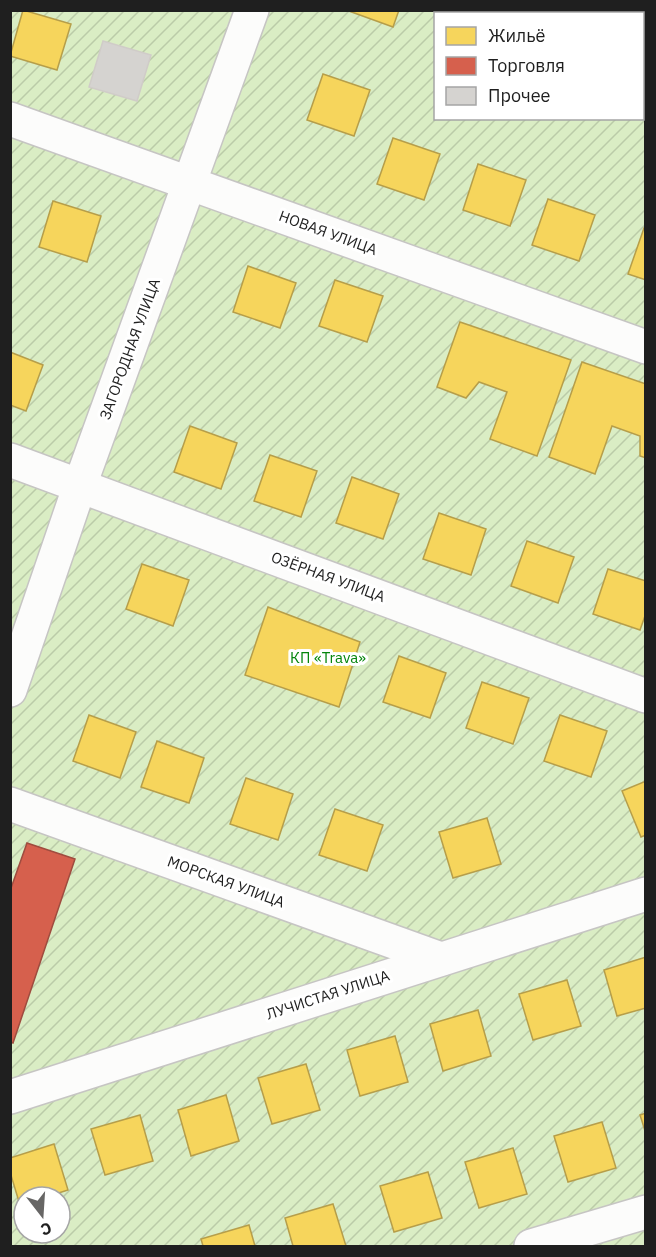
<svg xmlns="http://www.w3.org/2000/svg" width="656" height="1257" font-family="'IBM Plex Sans',sans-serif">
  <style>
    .garden { fill: url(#garden-furrows); fill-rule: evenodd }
    .homes { fill: #f6d55c; stroke: #b69e4a; stroke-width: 1.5 }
    .shops { fill: #d6604d; stroke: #9f4c3f; stroke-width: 1.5 }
    .building { fill: #d5d3d0; stroke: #d0ccc8; stroke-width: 1.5 }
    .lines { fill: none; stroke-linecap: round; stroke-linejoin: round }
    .minor-casing { stroke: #c6c5c3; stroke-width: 36 }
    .minor { stroke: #fcfcfb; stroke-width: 33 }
    .labels { text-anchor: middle; stroke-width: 6; stroke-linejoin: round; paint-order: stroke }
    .street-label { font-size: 15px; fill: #1f1f1f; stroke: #fff }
    .park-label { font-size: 15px; fill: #04850d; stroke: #fff }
  </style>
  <defs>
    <pattern id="garden-furrows" width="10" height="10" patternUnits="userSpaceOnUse" patternTransform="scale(1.5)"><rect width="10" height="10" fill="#daedc4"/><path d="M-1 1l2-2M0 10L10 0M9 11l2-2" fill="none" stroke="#bbcba8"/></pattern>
  </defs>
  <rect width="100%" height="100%" fill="#edebe7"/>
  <path class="garden" d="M11 11H645V1246H11ZM436 14H642V118H436ZM24 1197H60V1233H24Z"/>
  <g class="homes">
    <path d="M23 10 71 24 57 70 10 56Z"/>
    <path d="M346 10H399L393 27Z"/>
    <path d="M442 10H495L494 14H441Z"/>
    <path d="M545 10H583L582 14H543Z"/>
    <path d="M642 66 646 67V119L642 118Z"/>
    <path d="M323 74 370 90 354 136 307 120Z"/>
    <path d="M393 138 440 154 424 200 377 184Z"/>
    <path d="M478 164 526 180 510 226 463 210Z"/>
    <path d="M548 199 595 215 579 261 532 245Z"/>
    <path d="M53 201 101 216 87 262 39 247Z"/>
    <path d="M644 228H646V280L628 274Z"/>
    <path d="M248 266 296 283 280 328 233 312Z"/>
    <path d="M335 280 383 296 367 342 319 326Z"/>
    <path d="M460 322 571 360 537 456 490 439 507 392 479 382 466 398 437 387Z"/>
    <path d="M10 352 43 365 26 411 10 405Z"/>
    <path d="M582 362 646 384V458L640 456V436L612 426 595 474 549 457Z"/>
    <path d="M190 426 237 443 221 489 174 472Z"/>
    <path d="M270 455 317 471 301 517 254 501Z"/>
    <path d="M352 477 399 494 383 539 336 523Z"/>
    <path d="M439 513 486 529 471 575 423 559Z"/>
    <path d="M527 541 574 557 558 603 511 586Z"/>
    <path d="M142 564 189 580 173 626 126 609Z"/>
    <path d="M608 569 646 581V613L640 630 593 614Z"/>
    <path d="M268 607 360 642 339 707 245 675Z"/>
    <path d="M399 656 446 673 430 718 383 702Z"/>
    <path d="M482 682 529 698 513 744 466 728Z"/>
    <path d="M89 715 136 732 120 778 73 761Z"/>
    <path d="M560 715 607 731 591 777 544 761Z"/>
    <path d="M157 741 204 758 189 803 141 787Z"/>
    <path d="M246 778 293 794 278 840 230 824Z"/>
    <path d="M646 781V835L641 837 622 791Z"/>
    <path d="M335 809 383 825 367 871 319 855Z"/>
    <path d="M487 818 501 864 453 878 439 832Z"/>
    <path d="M646 957V1008L617 1016 604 970Z"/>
    <path d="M567 980 581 1026 533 1040 519 994Z"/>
    <path d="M478 1010 491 1056 443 1071 430 1024Z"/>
    <path d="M395 1036 408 1082 360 1096 347 1050Z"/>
    <path d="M306 1064 320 1110 272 1124 258 1078Z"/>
    <path d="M226 1095 239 1141 191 1156 178 1110Z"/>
    <path d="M646 1113V1134L640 1115Z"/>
    <path d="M140 1115 153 1161 105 1175 91 1129Z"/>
    <path d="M602 1122 616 1168 568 1182 554 1136Z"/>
    <path d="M54 1144 68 1190 46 1197H24V1204L20 1205 10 1172V1158Z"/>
    <path d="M513 1148 527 1194 479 1208 465 1162Z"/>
    <path d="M428 1172 442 1218 394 1232 380 1186Z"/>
    <path d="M333 1204 346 1246H293L285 1218Z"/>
    <path d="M249 1225 255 1246H203L201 1239Z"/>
  </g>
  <path class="shops" d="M27 843 75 859 13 1043 10 1042V891Z"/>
  <path class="building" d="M103 41 151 55 137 101 89 87Z"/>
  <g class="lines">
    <g class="minor-casing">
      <g id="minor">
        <path d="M10 119 646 347"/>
        <path d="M10 460 646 696"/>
        <path d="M10 690 80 485 252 10"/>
        <path d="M10 804 441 959"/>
        <path d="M10 1097 646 894"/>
        <path d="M531 1246 646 1212"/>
      </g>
    </g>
    <use href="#minor" class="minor"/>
  </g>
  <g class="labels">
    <g class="street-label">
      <text transform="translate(328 233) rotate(20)" y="5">НОВАЯ УЛИЦА</text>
      <text transform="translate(130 349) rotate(-70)" y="5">ЗАГОРОДНАЯ УЛИЦА</text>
      <text transform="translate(328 577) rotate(20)" y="5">ОЗЁРНАЯ УЛИЦА</text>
      <text transform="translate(226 882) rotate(20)" y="5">МОРСКАЯ УЛИЦА</text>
      <text transform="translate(328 995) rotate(-18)" y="5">ЛУЧИСТАЯ УЛИЦА</text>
    </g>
    <g class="park-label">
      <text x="328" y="663">КП «Trava»</text>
    </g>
  </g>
  <rect width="656" height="1257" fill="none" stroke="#1f1f1f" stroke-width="24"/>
  <rect x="434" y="12" width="210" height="108" fill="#ffffff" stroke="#a5a5a5" stroke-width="1.5"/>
  <rect x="446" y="27" width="30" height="18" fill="#f6d55c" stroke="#a5a5a5" stroke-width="1.5"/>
  <text x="488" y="42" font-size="18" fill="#1f1f1f">Жильё</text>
  <rect x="446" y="57" width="30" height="18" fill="#d6604d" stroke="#a5a5a5" stroke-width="1.5"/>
  <text x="488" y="72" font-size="18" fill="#1f1f1f">Торговля</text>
  <rect x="446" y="87" width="30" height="18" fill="#d5d3d0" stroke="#a5a5a5" stroke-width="1.5"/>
  <text x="488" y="102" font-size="18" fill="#1f1f1f">Прочее</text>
  <g transform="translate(42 1215) rotate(163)"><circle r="28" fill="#ffffff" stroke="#a5a5a5" stroke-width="1.5"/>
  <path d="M0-4.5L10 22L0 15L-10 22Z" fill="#676665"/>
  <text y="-9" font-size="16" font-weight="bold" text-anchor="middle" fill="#1f1f1f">С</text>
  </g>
</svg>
